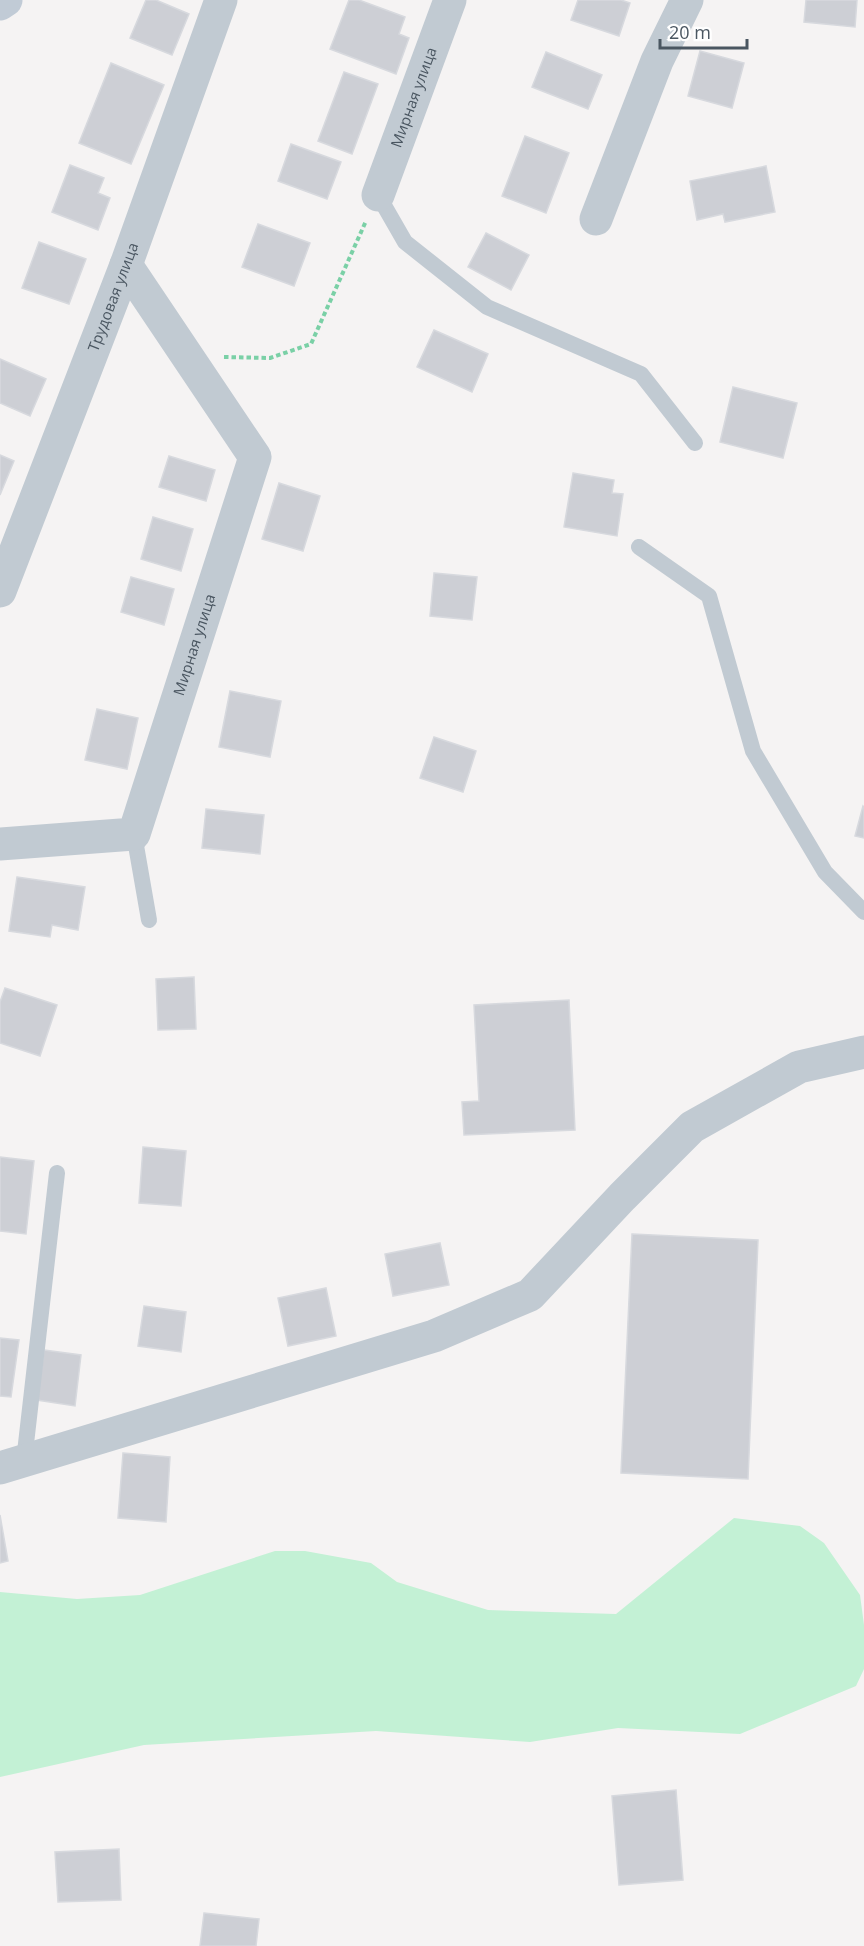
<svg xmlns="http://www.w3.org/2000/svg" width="864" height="1946" font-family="'Open Sans',sans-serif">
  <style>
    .green { fill: #c3f1d5 }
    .building { fill: #cdcfd5; stroke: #d7d9de; stroke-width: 1.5 }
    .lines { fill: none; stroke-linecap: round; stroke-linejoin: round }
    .path { stroke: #7ad0a6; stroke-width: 4; stroke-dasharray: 4.5 3; stroke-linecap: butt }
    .lane { stroke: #c1cad2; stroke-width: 16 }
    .street { stroke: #c1cad2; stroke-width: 33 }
    .secondary { stroke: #c1cbd6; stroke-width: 33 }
    .labels { text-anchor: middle; stroke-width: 4.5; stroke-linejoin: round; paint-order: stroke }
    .street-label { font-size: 15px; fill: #4a5661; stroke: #fff }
  </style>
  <rect width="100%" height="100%" fill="#f5f3f3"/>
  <path class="green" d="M734 1518 800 1526 824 1543 860 1595 864 1625V1669L856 1686 740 1734 618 1728 530 1742 376 1731 144 1745 0 1777V1592L77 1599 140 1595 275 1551H305L371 1563 397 1582 488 1610 616 1614Z"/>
  <g class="building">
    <path d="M146 0H156L189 14 172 55 130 38Z"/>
    <path d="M349 0H359L405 17 399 34 409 38 396 74 330 49Z"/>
    <path d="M578 0H621L630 3 619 36 571 20Z"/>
    <path d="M806 0H857L855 27 804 22Z"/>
    <path d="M700 51 744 63 732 108 688 96Z"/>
    <path d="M546 52 602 75 588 109 532 87Z"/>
    <path d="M111 63 164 85 131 164 79 143Z"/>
    <path d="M344 72 378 84 352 154 318 141Z"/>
    <path d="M525 136 569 153 546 213 502 196Z"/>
    <path d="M291 144 341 162 327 199 278 181Z"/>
    <path d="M70 165 104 178 98 193 110 198 98 230 52 212Z"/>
    <path d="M766 166 775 212 725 222 723 214 697 220 690 181Z"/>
    <path d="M258 224 310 243 294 286 242 267Z"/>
    <path d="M486 233 529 255 511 290 468 267Z"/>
    <path d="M39 242 86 259 69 304 22 288Z"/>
    <path d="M434 330 488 354 472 392 417 367Z"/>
    <path d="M0 359 46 379 30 416 0 403Z"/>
    <path d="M733 387 797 403 783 458 720 442Z"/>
    <path d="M0 455 14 461 0 495Z"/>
    <path d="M169 456 215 470 206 501 159 487Z"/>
    <path d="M573 473 614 480 612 493 623 494 617 536 564 527Z"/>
    <path d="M279 483 320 496 303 551 262 539Z"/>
    <path d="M153 517 193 529 181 571 141 559Z"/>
    <path d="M434 573 477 577 472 620 430 616Z"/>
    <path d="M131 577 174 589 164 625 121 612Z"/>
    <path d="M230 691 281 701 270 757 219 747Z"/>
    <path d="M97 709 138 718 127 769 85 760Z"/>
    <path d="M434 737 476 751 463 792 420 778Z"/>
    <path d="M863 806 864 807V838L855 836Z"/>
    <path d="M206 809 264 815 260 854 202 848Z"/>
    <path d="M17 877 85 887 78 930 52 925 50 937 9 931Z"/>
    <path d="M194 977 196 1029 158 1030 156 979Z"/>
    <path d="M5 988 57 1005 40 1056 0 1043V1002Z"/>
    <path d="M569 1000 575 1130 464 1135 462 1102 479 1101 474 1005Z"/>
    <path d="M143 1147 186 1151 181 1206 139 1203Z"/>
    <path d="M0 1157 34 1161 26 1234 0 1231Z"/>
    <path d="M632 1234 758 1240 748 1479 621 1473Z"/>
    <path d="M440 1243 449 1285 393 1296 385 1254Z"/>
    <path d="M326 1288 336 1336 288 1346 278 1298Z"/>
    <path d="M144 1306 186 1312 181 1352 138 1346Z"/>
    <path d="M0 1338 19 1340 11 1397 0 1396Z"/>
    <path d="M44 1350 81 1355 75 1406 37 1400Z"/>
    <path d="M123 1453 170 1457 166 1522 118 1518Z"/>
    <path d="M0 1515 8 1561 0 1563Z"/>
    <path d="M676 1790 683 1880 619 1885 612 1796Z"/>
    <path d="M119 1849 121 1900 58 1902 55 1852Z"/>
    <path d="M204 1913 259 1919 256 1946H200Z"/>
  </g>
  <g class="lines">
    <path class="path" d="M224 357 270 358 311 344 366 221"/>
    <g class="lane">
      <path d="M378 195 405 242 487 307 641 374 695 443"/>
      <path d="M639 547 709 596 753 751 825 872 864 912"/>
      <path d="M134 834 149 920"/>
      <path d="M24 1461 57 1173"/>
    </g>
    <g class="street">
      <path id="s1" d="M378 195 450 0"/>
      <path d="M596 219 657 61 687 0"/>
      <path id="s2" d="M0 591 126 265 221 0"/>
      <path id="s3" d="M0 844 134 834 255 457 126 265"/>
      <path d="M0 1468 434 1336 530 1295 622 1197 692 1127 799 1067 864 1052"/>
    </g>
    <path class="secondary" d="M0 4 6 0"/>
  </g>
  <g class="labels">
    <g class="street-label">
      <text dy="5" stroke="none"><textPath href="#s1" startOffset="104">Мирная улица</textPath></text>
      <text dy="5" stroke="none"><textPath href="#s2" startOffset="315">Трудовая улица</textPath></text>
      <text dy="5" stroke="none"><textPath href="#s3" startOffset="333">Мирная улица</textPath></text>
    </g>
  </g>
  <path d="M660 39v9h87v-9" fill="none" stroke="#4a5661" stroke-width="3"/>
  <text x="669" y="39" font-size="18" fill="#4a5661" stroke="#ffffff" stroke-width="4.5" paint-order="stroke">20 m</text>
</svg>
